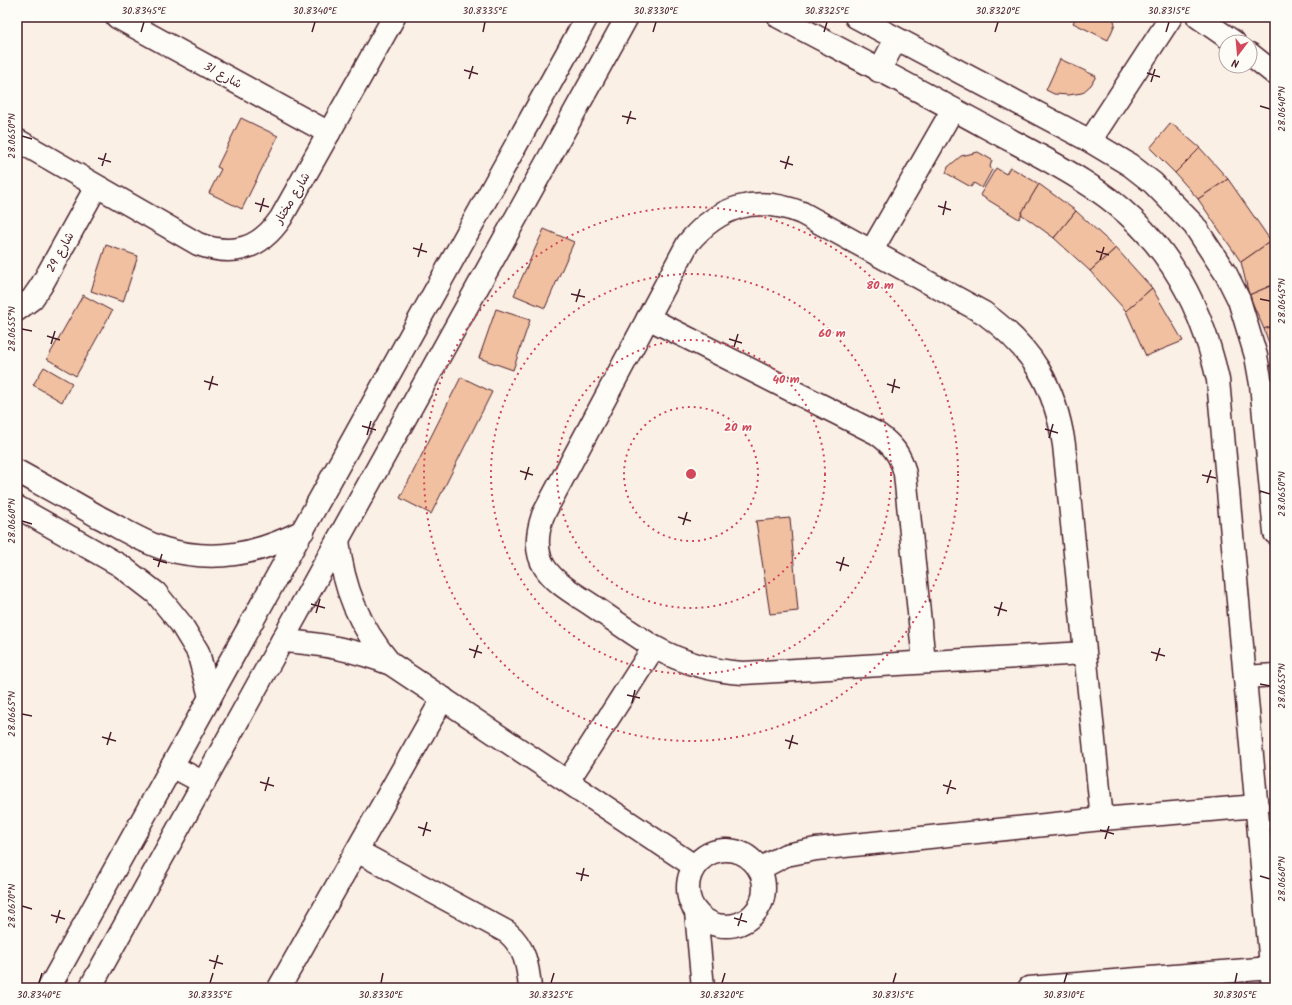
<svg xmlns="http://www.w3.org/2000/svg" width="1292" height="1005" font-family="Kalam,'Playpen Sans Arabic',sans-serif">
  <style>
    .building { fill: #f1c0a1; stroke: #4a1f2b }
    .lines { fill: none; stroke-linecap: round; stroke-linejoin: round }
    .minor-casing { stroke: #4a1f2b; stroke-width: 25 }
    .minor { stroke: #fdfcf7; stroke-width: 22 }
    .ticks { fill: none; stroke: #4a1f2b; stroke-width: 1.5 }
    .ring { fill: none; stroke: #d1495b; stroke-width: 2; stroke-dasharray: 2 4 }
    .labels { text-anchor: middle; stroke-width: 3.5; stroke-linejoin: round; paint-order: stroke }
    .street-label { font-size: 12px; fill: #4a1f2b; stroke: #fdfcf7 }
    .centre { fill: #d1495b; stroke: #fdfcf7; stroke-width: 2 }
    .ring-label { font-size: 12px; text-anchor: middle; font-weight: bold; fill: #d1495b; stroke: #fdfcf7; stroke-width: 3.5; stroke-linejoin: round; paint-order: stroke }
    .neatline { fill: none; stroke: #4a1f2b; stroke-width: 1.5 }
    .ticks-label { font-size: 10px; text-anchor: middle; fill: #4a1f2b }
  </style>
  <rect width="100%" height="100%" fill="#fbf0e6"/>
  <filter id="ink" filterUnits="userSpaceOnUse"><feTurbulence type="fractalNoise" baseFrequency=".025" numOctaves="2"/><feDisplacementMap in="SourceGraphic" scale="8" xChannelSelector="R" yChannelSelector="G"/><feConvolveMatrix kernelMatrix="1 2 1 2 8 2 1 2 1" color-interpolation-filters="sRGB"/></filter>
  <g filter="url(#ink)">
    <g class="building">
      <path d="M1076 17H1113L1115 24 1108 40 1073 23Z"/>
      <path d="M1060 59 1096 76 1091 85 1082 93 1068 95 1054 94 1046 90Z"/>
      <path d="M241 118 278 136 242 209 209 193 221 169 217 167Z"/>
      <path d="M1171 123 1200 148 1175 173 1150 148Z"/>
      <path d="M1200 148 1228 179 1198 199 1175 173Z"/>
      <path d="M978 152 992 160 990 167 992 170 982 188 974 183 971 187 946 173 948 167 961 156Z"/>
      <path d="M1010 167 1039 184 1019 219 980 195 996 168 1006 174Z"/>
      <path d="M1228 179 1271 241 1241 262 1198 199Z"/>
      <path d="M1039 184 1076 211 1054 238 1021 214Z"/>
      <path d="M1076 211 1116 248 1090 271 1054 238Z"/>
      <path d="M544 229 574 242 545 308 514 295Z"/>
      <path d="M1271 241 1275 250V284L1249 295 1241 262Z"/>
      <path d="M106 245 138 256 123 302 91 291Z"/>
      <path d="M1116 248 1152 288 1126 311 1090 271Z"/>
      <path d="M1275 284V325L1264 329 1249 295Z"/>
      <path d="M1152 288 1183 341 1146 356 1126 311Z"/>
      <path d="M83 295 112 311 76 376 47 359Z"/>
      <path d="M496 309 530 320 513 370 479 358Z"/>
      <path d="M1275 325V361L1264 329Z"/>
      <path d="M1275 365V400H1274L1267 367Z"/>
      <path d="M44 367 72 383 62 402 33 385Z"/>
      <path d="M461 377 492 392 431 514 400 498Z"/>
      <path d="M790 518 798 611 770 614 756 521Z"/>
    </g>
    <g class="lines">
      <g class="minor-casing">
        <g id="minor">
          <path d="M117 17 329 133"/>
          <path d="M779 17C849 54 919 90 988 128 1019 145 1052 161 1083 181 1159 228 1199 294 1218 380L1273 988"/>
          <path d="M856 17 1090 141 1130 165 1153 183 1194 225 1226 274 1239 300 1256 356 1261 384 1275 533"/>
          <path d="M1198 17 1234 42"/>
          <path d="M1250 54 1275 74"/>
          <path d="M879 71 896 39"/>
          <path d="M17 140 198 244C233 257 260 249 281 218L394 17"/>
          <path d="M1090 141 1171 17"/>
          <path d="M872 250 953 109"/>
          <path d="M17 310 32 299 41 286 96 187"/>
          <path d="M648 318 876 433C892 444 901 455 905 474L924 662"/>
          <path d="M17 471C44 486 72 501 99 517 121 528 142 542 165 549 214 563 258 554 303 531"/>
          <path d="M17 507 121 566 156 593 181 624 198 652 210 697"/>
          <path d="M338 540C343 588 359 626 390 663"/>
          <path d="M282 641C320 643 355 650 391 664L694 866"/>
          <path d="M1085 653 743 673C710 671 683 663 654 647 633 634 613 620 593 606 555 581 525 567 543 515L688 243C720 205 756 195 802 213L984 313C1032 348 1055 385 1064 445L1102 819"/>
          <path d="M1245 677 1275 675"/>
          <path d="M172 766 204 783"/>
          <path d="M568 781 654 647"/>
          <circle cx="726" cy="888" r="38"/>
          <path d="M357 851 507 932C525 947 528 966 530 988"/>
          <path d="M759 869 786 855 816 849 1102 819 1257 806"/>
          <path d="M696 912 703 988"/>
          <path d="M49 988 587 17"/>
          <path d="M90 988 627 17"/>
          <path d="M279 988 443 698"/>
          <path d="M1029 988 1271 968"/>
        </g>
      </g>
      <use href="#minor" class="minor"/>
    </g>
  </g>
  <path class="ticks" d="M141 32 144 22M312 32 315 22M483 32 485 22M653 32 656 22M824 32 827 22M995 32 998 22M1166 32 1169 22M464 70 478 74M1147 73 1160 77M469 79 473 66M1151 82 1155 69M1260 106 1270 109M622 116 636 119M627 124 631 111M22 136 32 139M98 158 111 162M780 161 793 165M102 166 106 153M785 169 789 156M255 203 269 207M938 206 951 210M260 212 264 198M943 215 946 201M413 248 427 252M1096 251 1109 255M418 257 422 243M1100 260 1104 247M571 294 585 297M1260 299 1270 301M576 302 580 289M22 329 32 331M47 336 60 340M729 339 742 343M51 344 55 331M734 347 738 334M204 381 218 385M887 384 900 388M209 390 213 376M892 393 895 379M362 426 376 430M1045 429 1058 433M367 435 371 421M1049 438 1053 424M520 471 533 475M1202 475 1216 478M525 480 529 467M1207 483 1211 470M1260 491 1270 494M678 517 691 521M22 521 32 524M683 525 687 512M153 559 167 563M836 562 849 566M158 567 162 554M840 571 844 557M311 604 325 608M994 607 1007 611M316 613 320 599M998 616 1002 602M469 649 482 653M1151 652 1165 656M474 658 478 645M1156 661 1160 648M1260 684 1270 686M627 695 640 698M632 703 635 690M22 714 32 716M102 737 116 741M785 740 798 744M107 745 111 732M789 749 793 735M260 782 274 786M943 785 956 789M265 791 269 777M947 794 951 780M418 827 431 831M1100 830 1114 834M423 836 427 822M1105 839 1109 826M576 873 589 876M1260 876 1270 879M581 881 584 868M22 906 32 909M51 915 65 919M734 918 747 922M56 923 60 910M738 926 742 913M209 960 223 964M214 969 218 955M39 983 42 973M210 983 213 973M381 983 383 973M551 983 554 973M722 983 725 973M893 983 896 973M1064 983 1067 973M1235 983 1237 973"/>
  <g class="ring">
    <circle cx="691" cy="474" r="67"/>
    <circle cx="691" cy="474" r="134"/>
    <circle cx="691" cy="474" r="200"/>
    <circle cx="691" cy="474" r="267"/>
  </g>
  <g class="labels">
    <g class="street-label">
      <text transform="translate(223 75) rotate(29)" y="4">شارع 31</text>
      <text transform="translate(292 198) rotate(-59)" y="4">شارع مختار</text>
      <text transform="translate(60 252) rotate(-61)" y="4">شارع 29</text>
    </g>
  </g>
  <circle cx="691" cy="474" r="6" class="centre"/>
  <g class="ring-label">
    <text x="880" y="289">80 m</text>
    <text x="832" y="337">60 m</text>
    <text x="786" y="383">40 m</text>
    <text x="738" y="431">20 m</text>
  </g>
  <rect width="1292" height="1005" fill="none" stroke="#fdfcf7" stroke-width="44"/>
  <g transform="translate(1238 54) rotate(196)"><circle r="19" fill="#fdfcf7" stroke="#b5a4a5"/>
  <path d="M0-3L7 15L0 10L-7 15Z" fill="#d1495b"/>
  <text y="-6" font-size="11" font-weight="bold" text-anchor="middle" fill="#4a1f2b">N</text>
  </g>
  <rect x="22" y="22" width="1248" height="961" class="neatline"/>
  <g class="ticks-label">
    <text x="144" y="14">30.8345°E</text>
    <text x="315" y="14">30.8340°E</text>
    <text x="485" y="14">30.8335°E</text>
    <text x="656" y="14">30.8330°E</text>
    <text x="827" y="14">30.8325°E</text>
    <text x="998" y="14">30.8320°E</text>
    <text x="1169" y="14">30.8315°E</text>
    <text transform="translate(1281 109) rotate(-90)" y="4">28.0640°N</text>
    <text transform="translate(11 136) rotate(-90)" y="4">28.0650°N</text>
    <text transform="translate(1281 301) rotate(-90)" y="4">28.0645°N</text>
    <text transform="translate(11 329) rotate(-90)" y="4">28.0655°N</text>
    <text transform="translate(1281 494) rotate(-90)" y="4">28.0650°N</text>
    <text transform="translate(11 521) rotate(-90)" y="4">28.0660°N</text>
    <text transform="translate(1281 686) rotate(-90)" y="4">28.0655°N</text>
    <text transform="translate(11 714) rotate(-90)" y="4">28.0665°N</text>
    <text transform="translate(1281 879) rotate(-90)" y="4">28.0660°N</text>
    <text transform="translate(11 906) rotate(-90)" y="4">28.0670°N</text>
    <text x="39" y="998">30.8340°E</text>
    <text x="210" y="998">30.8335°E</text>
    <text x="381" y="998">30.8330°E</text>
    <text x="551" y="998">30.8325°E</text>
    <text x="722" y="998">30.8320°E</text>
    <text x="893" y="998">30.8315°E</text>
    <text x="1064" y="998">30.8310°E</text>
    <text x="1235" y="998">30.8305°E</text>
  </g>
</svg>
